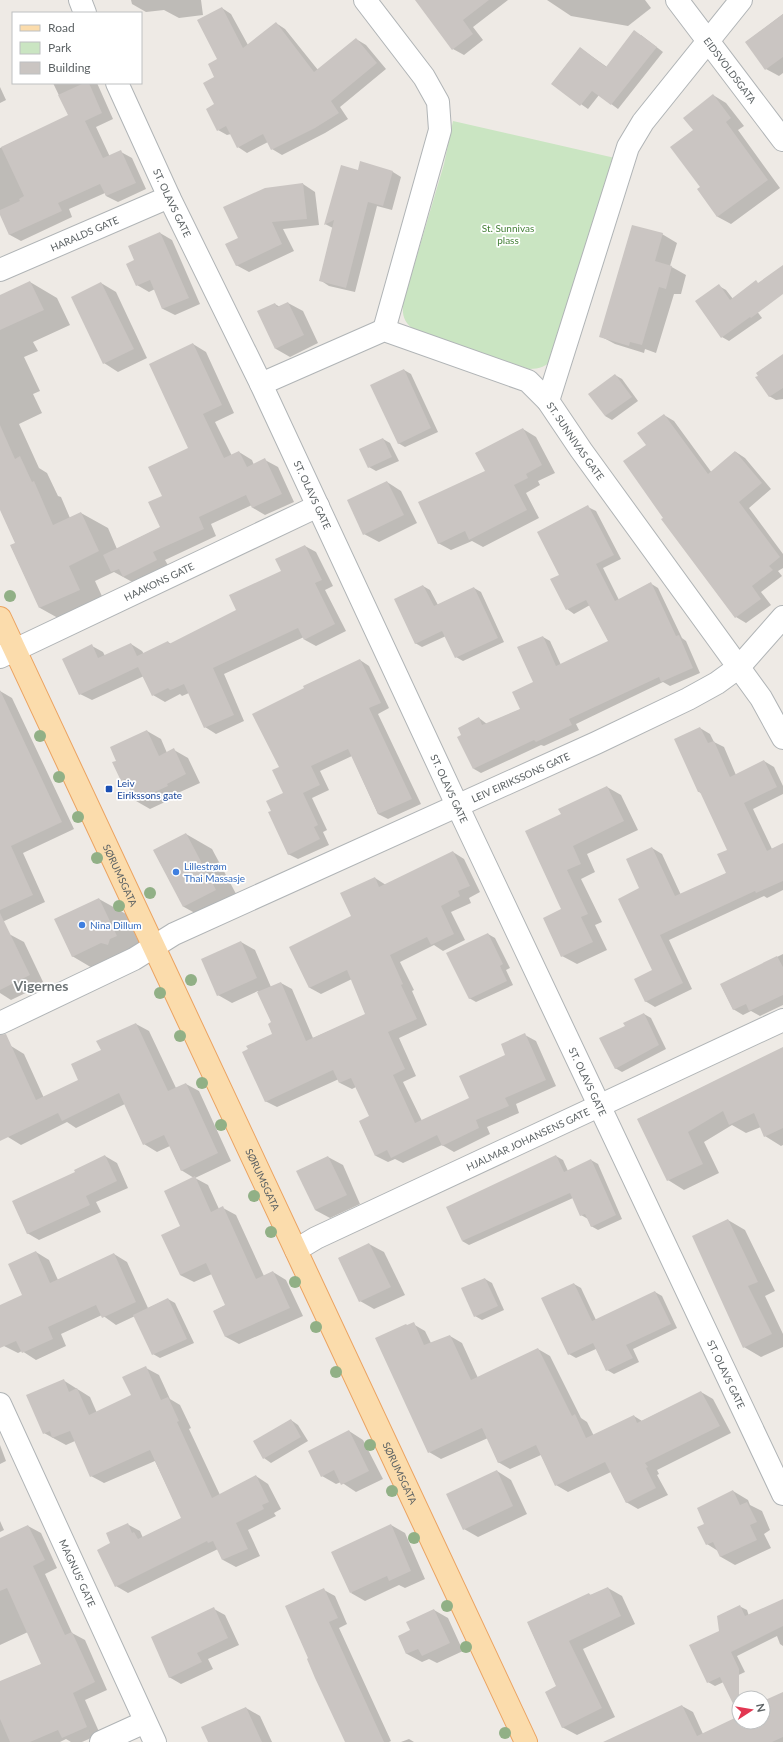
<svg xmlns="http://www.w3.org/2000/svg" width="783" height="1742" font-family="Lato,sans-serif">
  <style>
    .green { fill: #cae5c2 }
    .shadow { fill: #0003 }
    .building { fill: #cac5c2 }
    .lines { fill: none; stroke-linecap: round; stroke-linejoin: round }
    .minor-casing { stroke: #b0b4b6; stroke-width: 24 }
    .major-casing { stroke: #eba361; stroke-width: 24 }
    .minor { stroke: #fff; stroke-width: 22 }
    .major { stroke: #fbdcac; stroke-width: 22 }
    .tree { fill: #91b086 }
    .transit-dot { fill: #1a4fb4; stroke: #fff; stroke-width: 1.5 }
    .shop-dot { fill: #3f7fe0; stroke: #fff; stroke-width: 1.5 }
    .labels { text-anchor: middle; stroke-width: 3.5; stroke-linejoin: round; paint-order: stroke }
    .street-label { font-size: 10px; fill: #5c6264; stroke: #fff }
    .park-label { font-size: 10px; fill: #458038; stroke: #fff }
    .transit-label { font-size: 10px; fill: #164399; stroke: #fff; text-anchor: start }
    .shop-label { font-size: 10px; fill: #366cbe; stroke: #fff; text-anchor: start }
    .district-label { font-size: 14px; font-weight: bold; fill: #6d7476; stroke: #fff }
  </style>
  <rect width="100%" height="100%" fill="#eeeae5"/>
  <path class="green" d="M453 121 615 158 554 359C546 366 540 369 529 369L415 330C404 323 402 316 403 303L444 164Z"/>
  <g class="shadow">
    <path d="M131 0H201L203 15 179 18 164 10 146 12 132 4Z"/>
    <path d="M416 0H508L473 27 483 40 464 55 453 49Z"/>
    <path d="M547 0H645L651 8 628 26 571 16Z"/>
    <path d="M222 8 231 14 248 45 276 23 285 29 318 70 356 39 366 45 386 69 340 107 348 119 325 133 282 155 272 149 268 142 247 153 238 147 231 134 227 135 218 130 216 77Z"/>
    <path d="M783 14V73L779 76 766 69 746 42Z"/>
    <path d="M641 35 663 52 618 109 599 95 588 109 552 84 580 48 607 67Z"/>
    <path d="M53 83H97L113 119 96 127 110 157 121 152 132 158 146 189 118 202 106 196 105 193 69 209 72 217 21 241 10 235 0 213V148L69 116Z"/>
    <path d="M0 87 6 100 0 103Z"/>
    <path d="M713 95 726 103 744 126 738 130 780 188 731 224 718 217 698 189 701 187 694 130Z"/>
    <path d="M359 172H393L401 177 392 210 377 206 355 292 329 286 320 280 333 228 325 224Z"/>
    <path d="M303 184 315 192 319 225 283 229 294 251 249 272 236 265 239 238Z"/>
    <path d="M160 233 172 240 200 304 175 315 163 309 155 289 149 292 137 285 136 261Z"/>
    <path d="M662 234 677 243 670 266 686 275 681 294H674L656 353 645 349 644 353 615 344 600 336Z"/>
    <path d="M30 282 57 298 70 325 33 342 38 351 24 357 40 391 33 394 42 413 19 424 39 468 47 473 58 496 61 497 70 518 81 513 108 528 117 549 161 527 163 497 189 449 193 344 206 352 234 413 215 422 232 456 239 452 252 460 254 465 265 460 278 467 294 502 265 515 253 508 252 505 211 524 216 536 165 560 169 567 136 584 114 572 95 581 106 605 67 623 40 608 11 546 16 543 0 507V296Z"/>
    <path d="M101 283 116 292 147 358 118 372 104 363Z"/>
    <path d="M719 286 726 290 733 299 747 298 762 318 729 341 722 337Z"/>
    <path d="M288 303 303 311 318 343 290 357 276 349 275 304 280 307Z"/>
    <path d="M783 355V399L776 400 769 396 759 376Z"/>
    <path d="M404 370 411 374 438 432 405 447 398 443Z"/>
    <path d="M615 375 622 379 638 401 612 420 605 416Z"/>
    <path d="M664 415 674 421 712 473 736 452 745 458 771 489 749 508 783 554V568L778 571 782 576 761 592 771 605 746 623 736 617 663 519 664 518 647 445Z"/>
    <path d="M523 429 536 437 555 473 538 481 540 485 526 493 539 518 483 547 472 541 451 550 438 543Z"/>
    <path d="M383 439 390 443 399 461 376 471 369 467Z"/>
    <path d="M387 482 401 491 417 523 379 542 364 534Z"/>
    <path d="M588 507 596 511 621 559 603 568 619 600 650 583 658 588 682 638 686 641 700 673 670 686 663 682 576 724 579 730 544 746 541 745 481 773 474 769 479 718 487 724 521 709 535 682 543 637 550 641 561 665 609 642 590 605 574 614 567 609 560 575Z"/>
    <path d="M305 546 316 552 333 586 325 590 346 631 316 646 305 640 304 637 224 674 244 721 216 734 205 727 189 693 182 696 180 694 165 702 153 695 144 676 92 700 80 694 92 646 103 652 105 656 131 644 142 651 144 654 168 642 171 644 237 611 282 571Z"/>
    <path d="M423 586 430 590 438 605 474 588 481 592 504 642 463 661 456 657 446 636 422 647 415 643Z"/>
    <path d="M360 660 369 666 389 708 378 714 421 804 388 819 378 814 352 756 320 771 329 790 312 798 327 830 323 832 329 845 298 859 288 854 272 812 284 794 280 767Z"/>
    <path d="M0 691 12 698 74 829 23 853 45 902 0 923Z"/>
    <path d="M700 728 710 734 714 742 724 747 736 775 764 761 774 767 783 786V794L753 809 772 849 783 844V890L767 898 764 896 669 940 692 989 655 1007 645 1001 654 971 641 889 652 848 662 854 681 895 727 873 728 850 702 794 699 792Z"/>
    <path d="M147 731 161 739 167 753 174 750 188 758 200 783 180 792 182 794 150 809 136 801 128 784 122 780 117 761Z"/>
    <path d="M607 787 621 795 638 830 587 854 595 872 581 879 602 922 595 925 607 950 577 964 562 956V815Z"/>
    <path d="M186 834 212 849 242 905 211 922 184 907 154 851Z"/>
    <path d="M453 852 464 859 480 892 469 898 471 903 451 912 465 940 443 951 434 945 400 962 414 990 412 991 427 1025 399 1038 416 1076 403 1082 422 1121 471 1099 525 1035 536 1041 556 1086 516 1104 519 1113 487 1127 490 1134 454 1152 442 1145 403 1163 395 1159 388 1162 376 1156 360 1122 371 1117 356 1087 352 1089 340 1083 339 1079 277 1107 265 1101 274 1034 272 1023 258 991 232 1003 218 995 241 942 255 950 271 987 281 983 292 989 313 1038 366 1015 352 979 321 994 310 988 291 947 352 917 375 878 386 885Z"/>
    <path d="M99 899 126 914 143 951 99 972 72 956Z"/>
    <path d="M9 934 24 942 44 984 11 1000 0 993V938Z"/>
    <path d="M488 934 495 938 510 968 506 970 513 985 476 1002 469 998Z"/>
    <path d="M783 954V1005L760 1016 751 1011 743 1015 733 1009 721 985Z"/>
    <path d="M644 1014 651 1018 666 1049 622 1072 615 1068Z"/>
    <path d="M136 1024 149 1031 176 1088 186 1084 199 1091 231 1161 195 1178 208 1185 219 1209 223 1208 236 1215 264 1276 273 1272 286 1280 303 1316 239 1344 226 1337 214 1311 226 1305 212 1274 194 1282 180 1275 182 1227 194 1178 181 1170 170 1146 157 1152 144 1144 125 1104 76 1128 67 1122 21 1145 8 1137 0 1119V1051L11 1046 24 1054 44 1098 80 1080 102 1051Z"/>
    <path d="M783 1048V1145L781 1146 765 1136 761 1127 746 1133 732 1125 704 1142 719 1173 684 1190 668 1180 638 1119Z"/>
    <path d="M105 1156 117 1163 128 1188 96 1202 101 1212 39 1240 27 1233 76 1173Z"/>
    <path d="M556 1156 563 1160 568 1171 591 1160 598 1164 622 1219 598 1230 591 1226 588 1219 581 1215 573 1198 469 1245 462 1241Z"/>
    <path d="M328 1157 343 1165 360 1204 330 1218 315 1210Z"/>
    <path d="M728 1220 745 1230 775 1291 765 1296 783 1334V1347L761 1357 744 1347Z"/>
    <path d="M369 1244 384 1252 405 1295 374 1309 360 1301 339 1258Z"/>
    <path d="M36 1252 49 1260 58 1280 114 1254 127 1262 148 1308 168 1299 175 1303 194 1343 160 1358 153 1354 135 1316 116 1325 102 1315 61 1334 66 1346 36 1360 22 1351 18 1353 4 1346 0 1336V1306L23 1296Z"/>
    <path d="M485 1279 492 1283 504 1310 482 1320 475 1316Z"/>
    <path d="M574 1284 581 1288 596 1320 655 1292 662 1296 677 1328 633 1349 639 1362 614 1374 607 1370 596 1349 576 1358 569 1354Z"/>
    <path d="M413 1324 425 1331 431 1343 450 1336 462 1343 478 1378 538 1349 550 1356 581 1418 587 1422 594 1436 634 1416 642 1421 701 1392 713 1399 731 1433 657 1470 659 1474 657 1475 668 1495 638 1509 626 1502 611 1472 568 1492 556 1485 541 1455 510 1469 498 1462 488 1438 441 1459 429 1452 408 1326Z"/>
    <path d="M146 1368 159 1375 170 1399 180 1405 191 1428 189 1429 220 1495 256 1476 268 1484 281 1509 274 1513 276 1516 248 1530 260 1556 236 1567 223 1560 218 1549 128 1593 116 1586 112 1544 127 1524 140 1531 143 1538 182 1518 155 1461 104 1483 91 1476 75 1441 66 1445 44 1433 63 1380 90 1397 97 1413 132 1396Z"/>
    <path d="M291 1420 298 1425 308 1441 271 1463 264 1458Z"/>
    <path d="M349 1431 363 1440 383 1479 356 1492 341 1482 336 1484 322 1476Z"/>
    <path d="M0 1445 6 1461 0 1464Z"/>
    <path d="M497 1471 511 1480 527 1514 478 1537 464 1529Z"/>
    <path d="M733 1491 748 1500 750 1505 762 1511 770 1530 764 1534 771 1548 735 1565 721 1557 718 1551 707 1544 706 1524Z"/>
    <path d="M0 1521 4 1530 0 1532Z"/>
    <path d="M391 1525 405 1533 425 1579 405 1588 399 1585 365 1601 351 1593Z"/>
    <path d="M28 1526 41 1533 57 1568 45 1574 72 1633 85 1640 107 1690 85 1700 100 1734 82 1742H71L66 1739 60 1742H0V1682L42 1664 28 1632 0 1645V1539Z"/>
    <path d="M608 1588 622 1596 635 1624 583 1649 615 1717 577 1735 562 1727 557 1687 528 1623 589 1594 591 1595Z"/>
    <path d="M324 1590 335 1596 347 1624 339 1628 391 1741 389 1742H346Z"/>
    <path d="M783 1600V1646L780 1644 777 1636 737 1656 745 1672 715 1686 708 1682 720 1631 739 1606 747 1610 749 1616Z"/>
    <path d="M214 1609 225 1615 239 1645 208 1659 213 1669 181 1684 169 1677Z"/>
    <path d="M434 1610 448 1618 463 1651 437 1663 429 1659 422 1662 407 1654 399 1636 411 1631Z"/>
    <path d="M783 1693V1742H623L682 1706 693 1712 703 1734 739 1717V1722H763V1702Z"/>
    <path d="M246 1708 260 1716 272 1742H209Z"/>
    <path d="M409 1739 414 1742H401Z"/>
  </g>
  <g class="building">
    <path d="M415 0H489L463 20 473 34 452 50Z"/>
    <path d="M222 7 243 48 276 22 314 72 356 38 377 63 331 101 339 113 315 128 271 150 263 134 237 148 226 126 217 131 206 109 214 104 203 83 214 77 208 64 217 59 197 20Z"/>
    <path d="M783 14V57L765 70 745 42Z"/>
    <path d="M634 30 657 47 611 105 592 91 580 106 551 84 580 47 606 67Z"/>
    <path d="M84 83H89L102 113 85 121 103 158 121 150 136 183 106 196 100 184 58 203 62 211 9 235 0 215V210L20 201 19 199 24 196 1 147 68 115 58 95Z"/>
    <path d="M713 94 731 118 726 122 768 180 717 217 697 189 700 187 670 147 693 130 683 118Z"/>
    <path d="M360 161 393 171 383 206 368 202 346 288 319 281 334 220 324 225 341 165 358 170Z"/>
    <path d="M303 183 307 219 272 222 282 244 236 266 225 244 238 238 223 207 265 188Z"/>
    <path d="M632 225 663 233 655 261 672 266 666 289 659 287 642 345 630 342 629 346 599 337Z"/>
    <path d="M160 232 189 298 162 309 150 280 136 286 126 264 134 260 128 246Z"/>
    <path d="M783 265V294L751 318 750 317 721 338 695 301 719 284 730 300 756 280 758 283Z"/>
    <path d="M30 281 44 310 0 330V295Z"/>
    <path d="M101 282 134 349 103 364 71 297Z"/>
    <path d="M288 302 304 335 275 349 257 311 275 303 277 307Z"/>
    <path d="M193 343 222 405 203 414 224 458 239 451 247 467 265 458 282 494 252 508 246 495 199 517 204 529 153 552 157 560 123 577 119 569 111 572 103 555 160 527 148 502 162 496 148 467 188 448 149 364Z"/>
    <path d="M783 354V388L769 397 755 377 758 376 756 373Z"/>
    <path d="M404 369 431 428 398 444 370 385Z"/>
    <path d="M615 374 632 397 605 416 588 394Z"/>
    <path d="M664 414 708 474 735 451 762 483 739 502 780 557 769 566 773 570 752 586 761 599 735 618 661 519 663 518 623 461 646 445 637 433Z"/>
    <path d="M0 425 15 459 20 456 32 482 34 481 53 525 81 512 99 551 69 566 80 590 39 608 10 545 15 543 0 510Z"/>
    <path d="M523 428 542 465 526 474 528 478 514 485 527 510 469 540 465 531 438 544 418 502 485 471 475 453Z"/>
    <path d="M383 438 392 457 368 468 359 449Z"/>
    <path d="M387 481 404 515 363 535 347 500Z"/>
    <path d="M588 505 614 555 596 564 615 601 651 582 676 636 679 635 693 668 661 682 659 677 569 719 572 725 536 742 534 740 473 769 457 737 461 735 458 728 479 717 482 725 520 709 512 692 533 682 517 647 543 636 556 666 608 641 586 600 566 610 550 579 559 575 537 532Z"/>
    <path d="M305 545 322 580 315 583 335 624 304 640 298 628 213 668 234 715 204 728 184 684 173 689 170 690 168 688 152 696 138 667 79 695 62 659 92 644 98 658 131 643 137 656 168 641 169 644 236 610 229 595 281 571 275 559Z"/>
    <path d="M423 585 434 606 474 587 498 638 455 658 442 631 415 644 394 599Z"/>
    <path d="M360 659 381 703 369 708 412 799 378 814 348 749 311 766 320 785 303 793 318 825 314 827 320 839 288 855 268 812 271 811 266 801 283 793 272 770 279 767 252 714 304 688 303 686Z"/>
    <path d="M0 690 62 822 11 846 33 895 0 910Z"/>
    <path d="M700 727 708 743 714 741 730 777 764 760 777 787 744 803 767 851 783 843V881L756 893 755 891 660 935 683 983 645 1002 634 979 652 970 618 899 639 888 626 859 652 847 675 896 726 873 717 854 727 850 700 792H698L674 739Z"/>
    <path d="M147 730 159 756 174 748 186 774 167 784 168 786 135 801 125 779 121 781 112 762 116 761 110 747Z"/>
    <path d="M607 786 624 821 573 846 581 864 567 870 588 914 581 917 593 942 561 957 543 918 561 909 525 831 561 814 558 809Z"/>
    <path d="M186 833 216 890 183 907 153 850Z"/>
    <path d="M453 851 470 886 458 891 460 896 441 906 454 934 431 945 427 937 390 955 403 984 401 985 417 1019 388 1032 405 1069 393 1075 415 1123 469 1098 459 1076 505 1055 501 1044 525 1033 546 1080 505 1098 509 1106 476 1120 479 1128 442 1146 437 1135 391 1158 387 1150 375 1156 359 1121 369 1116 351 1078 339 1083 333 1070 265 1102 242 1052 248 1049 246 1046 272 1034 268 1024 271 1022 257 992 281 982 306 1041 365 1014 347 970 309 988 289 947 351 916 340 893 375 877 379 887Z"/>
    <path d="M99 898 117 936 110 939 108 945 101 943 72 957 54 919Z"/>
    <path d="M0 913 30 975 0 990Z"/>
    <path d="M488 933 503 964 500 966 507 981 469 999 446 953Z"/>
    <path d="M241 941 257 978 217 996 201 959Z"/>
    <path d="M777 956 783 967V995L749 1011 746 1004 733 1010 720 984Z"/>
    <path d="M644 1013 659 1045 615 1069 599 1038 625 1026 623 1023Z"/>
    <path d="M136 1023 168 1091 186 1083 218 1153 181 1171 164 1135 143 1145 119 1093 62 1121 58 1113 0 1141V1035L6 1034 36 1100 78 1080 71 1064 101 1050 96 1041Z"/>
    <path d="M783 1047V1128L764 1137 754 1113 729 1125 723 1111 688 1132 703 1164 667 1181 637 1119Z"/>
    <path d="M105 1155 117 1181 86 1196 90 1205 27 1234 12 1201 75 1172 74 1170Z"/>
    <path d="M556 1155 564 1172 591 1159 616 1215 591 1227 585 1214 580 1216 570 1193 462 1241 446 1207Z"/>
    <path d="M328 1156 347 1195 315 1210 296 1171Z"/>
    <path d="M195 1176 211 1212 223 1206 256 1279 273 1271 290 1308 225 1337 213 1311 225 1305 206 1263 180 1275 161 1235 180 1226 164 1191Z"/>
    <path d="M728 1219 758 1282 748 1286 772 1334 743 1348 692 1236Z"/>
    <path d="M369 1243 391 1287 359 1302 338 1258Z"/>
    <path d="M36 1251 50 1283 114 1253 136 1302 102 1318 96 1305 48 1327 53 1339 22 1353 16 1341 0 1348V1305L22 1295 8 1264Z"/>
    <path d="M485 1278 498 1306 474 1317 461 1288Z"/>
    <path d="M574 1283 592 1321 655 1291 671 1324 626 1345 633 1358 606 1371 593 1343 568 1355 541 1298Z"/>
    <path d="M168 1298 187 1339 152 1355 133 1315Z"/>
    <path d="M414 1322 424 1345 450 1335 471 1380 538 1348 572 1416 575 1414 586 1438 634 1415 637 1423 701 1391 720 1426 645 1463 648 1467 646 1468 656 1488 626 1503 605 1462 555 1486 536 1445 498 1463 482 1428 428 1453 375 1338 406 1324 407 1325Z"/>
    <path d="M146 1366 161 1400 168 1397 179 1421 177 1422 212 1498 256 1475 269 1502 262 1505 264 1509 236 1523 248 1549 222 1560 213 1541 208 1543 207 1541 115 1587 97 1550 110 1543 106 1533 128 1523 132 1533 134 1532 138 1539 181 1518 150 1450 90 1477 70 1431 52 1438 50 1431 43 1434 26 1395 64 1379 69 1392 77 1388 89 1415 131 1395 122 1377Z"/>
    <path d="M291 1419 301 1437 263 1459 253 1441Z"/>
    <path d="M349 1430 369 1471 341 1485 334 1470 321 1477 308 1451Z"/>
    <path d="M497 1470 513 1506 463 1530 446 1494Z"/>
    <path d="M733 1490 740 1505 747 1502 757 1522 750 1525 757 1540 720 1557 713 1542 706 1545 697 1527 704 1524 697 1508Z"/>
    <path d="M391 1524 411 1571 389 1581 387 1576 350 1593 331 1552Z"/>
    <path d="M28 1525 45 1560 33 1566 65 1635 72 1632 95 1682 73 1693 87 1727 62 1738 58 1730 30 1742H10L0 1719V1681L41 1664 7 1588 0 1591V1538Z"/>
    <path d="M608 1587 621 1616 569 1641 602 1708 562 1728 545 1692 556 1686 527 1622 589 1593 590 1595Z"/>
    <path d="M324 1588 338 1618 329 1622 384 1742H345L315 1678 307 1659 308 1658 285 1606Z"/>
    <path d="M783 1599V1626L731 1652 739 1669V1716L720 1677 707 1683 689 1645 719 1631 717 1616 740 1605 745 1616Z"/>
    <path d="M214 1607 228 1638 197 1653 202 1662 169 1678 151 1637Z"/>
    <path d="M434 1609 450 1643 422 1656 418 1649 406 1654 398 1636 410 1630 406 1622Z"/>
    <path d="M783 1692V1737L772 1742H603L682 1705 697 1736 739 1716V1722H763V1701Z"/>
    <path d="M246 1707 262 1742H208L201 1727Z"/>
  </g>
  <g class="lines">
    <g class="minor-casing">
      <g id="minor">
        <path d="M80 0 85 13"/>
        <path d="M365 0 424 77 438 102 440 130 384 330"/>
        <path id="s1" d="M677 0 783 140"/>
        <path id="s2" d="M117 83 169 197 261 384 457 805 783 1494"/>
        <path id="s3" d="M0 270 169 197"/>
        <path id="s4" d="M261 384 384 330 528 381 548 401 581 450 761 698 783 738"/>
        <path d="M548 401 628 147 643 122 741 0"/>
        <path id="s5" d="M0 657 318 506"/>
        <path id="s6" d="M0 1023 134 959 174 934 596 743 688 699 717 683 739 667 783 617"/>
        <path id="s7" d="M296 1250 316 1238 783 1020"/>
        <path id="s8" d="M0 1404 155 1742"/>
        <path d="M101 1742 145 1722"/>
      </g>
    </g>
    <g class="major-casing">
      <g id="major">
        <path id="s9" d="M0 618 526 1742"/>
      </g>
    </g>
    <use href="#minor" class="minor"/>
    <use href="#major" class="major"/>
  </g>
  <g class="tree">
    <circle cx="10" cy="596" r="6"/>
    <circle cx="40" cy="736" r="6"/>
    <circle cx="59" cy="777" r="6"/>
    <circle cx="78" cy="817" r="6"/>
    <circle cx="97" cy="858" r="6"/>
    <circle cx="150" cy="893" r="6"/>
    <circle cx="119" cy="906" r="6"/>
    <circle cx="191" cy="980" r="6"/>
    <circle cx="160" cy="993" r="6"/>
    <circle cx="180" cy="1036" r="6"/>
    <circle cx="202" cy="1083" r="6"/>
    <circle cx="221" cy="1125" r="6"/>
    <circle cx="254" cy="1196" r="6"/>
    <circle cx="271" cy="1232" r="6"/>
    <circle cx="295" cy="1282" r="6"/>
    <circle cx="316" cy="1327" r="6"/>
    <circle cx="336" cy="1372" r="6"/>
    <circle cx="370" cy="1445" r="6"/>
    <circle cx="392" cy="1491" r="6"/>
    <circle cx="414" cy="1538" r="6"/>
    <circle cx="447" cy="1606" r="6"/>
    <circle cx="466" cy="1647" r="6"/>
    <circle cx="505" cy="1733" r="6"/>
  </g>
  <rect class="transit-dot" x="105" y="785" width="8" height="8" rx="2"/>
  <g class="shop-dot">
    <circle cx="176" cy="872" r="4"/>
    <circle cx="82" cy="925" r="4"/>
  </g>
  <g class="labels">
    <g class="street-label">
      <text dy="4" stroke="none"><textPath href="#s1" startOffset="88">EIDSVOLDSGATA</textPath></text>
      <text dy="4" stroke="none"><textPath href="#s2" startOffset="132">ST. OLAVS GATE</textPath></text>
      <text dy="4" stroke="none"><textPath href="#s3" startOffset="92">HARALDS GATE</textPath></text>
      <text dy="4" stroke="none"><textPath href="#s4" startOffset="364">ST. SUNNIVAS GATE</textPath></text>
      <text dy="4" stroke="none"><textPath href="#s2" startOffset="456">ST. OLAVS GATE</textPath></text>
      <text dy="4" stroke="none"><textPath href="#s5" startOffset="176">HAAKONS GATE</textPath></text>
      <text dy="4" stroke="none"><textPath href="#s6" startOffset="576">LEIV EIRIKSSONS GATE</textPath></text>
      <text dy="4" stroke="none"><textPath href="#s2" startOffset="780">ST. OLAVS GATE</textPath></text>
      <text dy="4" stroke="none"><textPath href="#s9" startOffset="284">SØRUMSGATA</textPath></text>
      <text dy="4" stroke="none"><textPath href="#s2" startOffset="1104">ST. OLAVS GATE</textPath></text>
      <text dy="4" stroke="none"><textPath href="#s7" startOffset="257">HJALMAR JOHANSENS GATE</textPath></text>
      <text dy="4" stroke="none"><textPath href="#s9" startOffset="620">SØRUMSGATA</textPath></text>
      <text dy="4" stroke="none"><textPath href="#s2" startOffset="1428">ST. OLAVS GATE</textPath></text>
      <text dy="4" stroke="none"><textPath href="#s9" startOffset="944">SØRUMSGATA</textPath></text>
      <text dy="4" stroke="none"><textPath href="#s8" startOffset="186">MAGNUS' GATE</textPath></text>
    </g>
    <g class="park-label">
      <text x="508" y="232">St. Sunnivas<tspan x="508" dy="12">plass</tspan></text>
    </g>
    <g class="transit-label">
      <text x="117" y="787">Leiv<tspan x="117" dy="12">Eirikssons gate</tspan></text>
    </g>
    <g class="shop-label">
      <text x="184" y="870">Lillestrøm<tspan x="184" dy="12">Thai Massasje</tspan></text>
      <text x="90" y="929">Nina Dillum</text>
    </g>
    <g class="district-label">
      <text x="41" y="991">Vigernes</text>
    </g>
  </g>
  <rect x="12" y="12" width="130" height="72" fill="#ffffff" stroke="#bec0c1"/>
  <rect x="20" y="25" width="20" height="6" fill="#fbdcac" stroke="#bec0c1"/>
  <text x="48" y="32" font-size="12" fill="#5c6264">Road</text>
  <rect x="20" y="42" width="20" height="12" fill="#cae5c2" stroke="#bec0c1"/>
  <text x="48" y="52" font-size="12" fill="#5c6264">Park</text>
  <rect x="20" y="62" width="20" height="12" fill="#cac5c2" stroke="#bec0c1"/>
  <text x="48" y="72" font-size="12" fill="#5c6264">Building</text>
  <g transform="translate(751 1710) rotate(78)"><circle r="19" fill="#ffffff" stroke="#bec0c1"/>
  <path d="M0-3L7 15L0 10L-7 15Z" fill="#e23752"/>
  <text y="-6" font-size="11" font-weight="bold" text-anchor="middle" fill="#5c6264">N</text>
  </g>
</svg>
